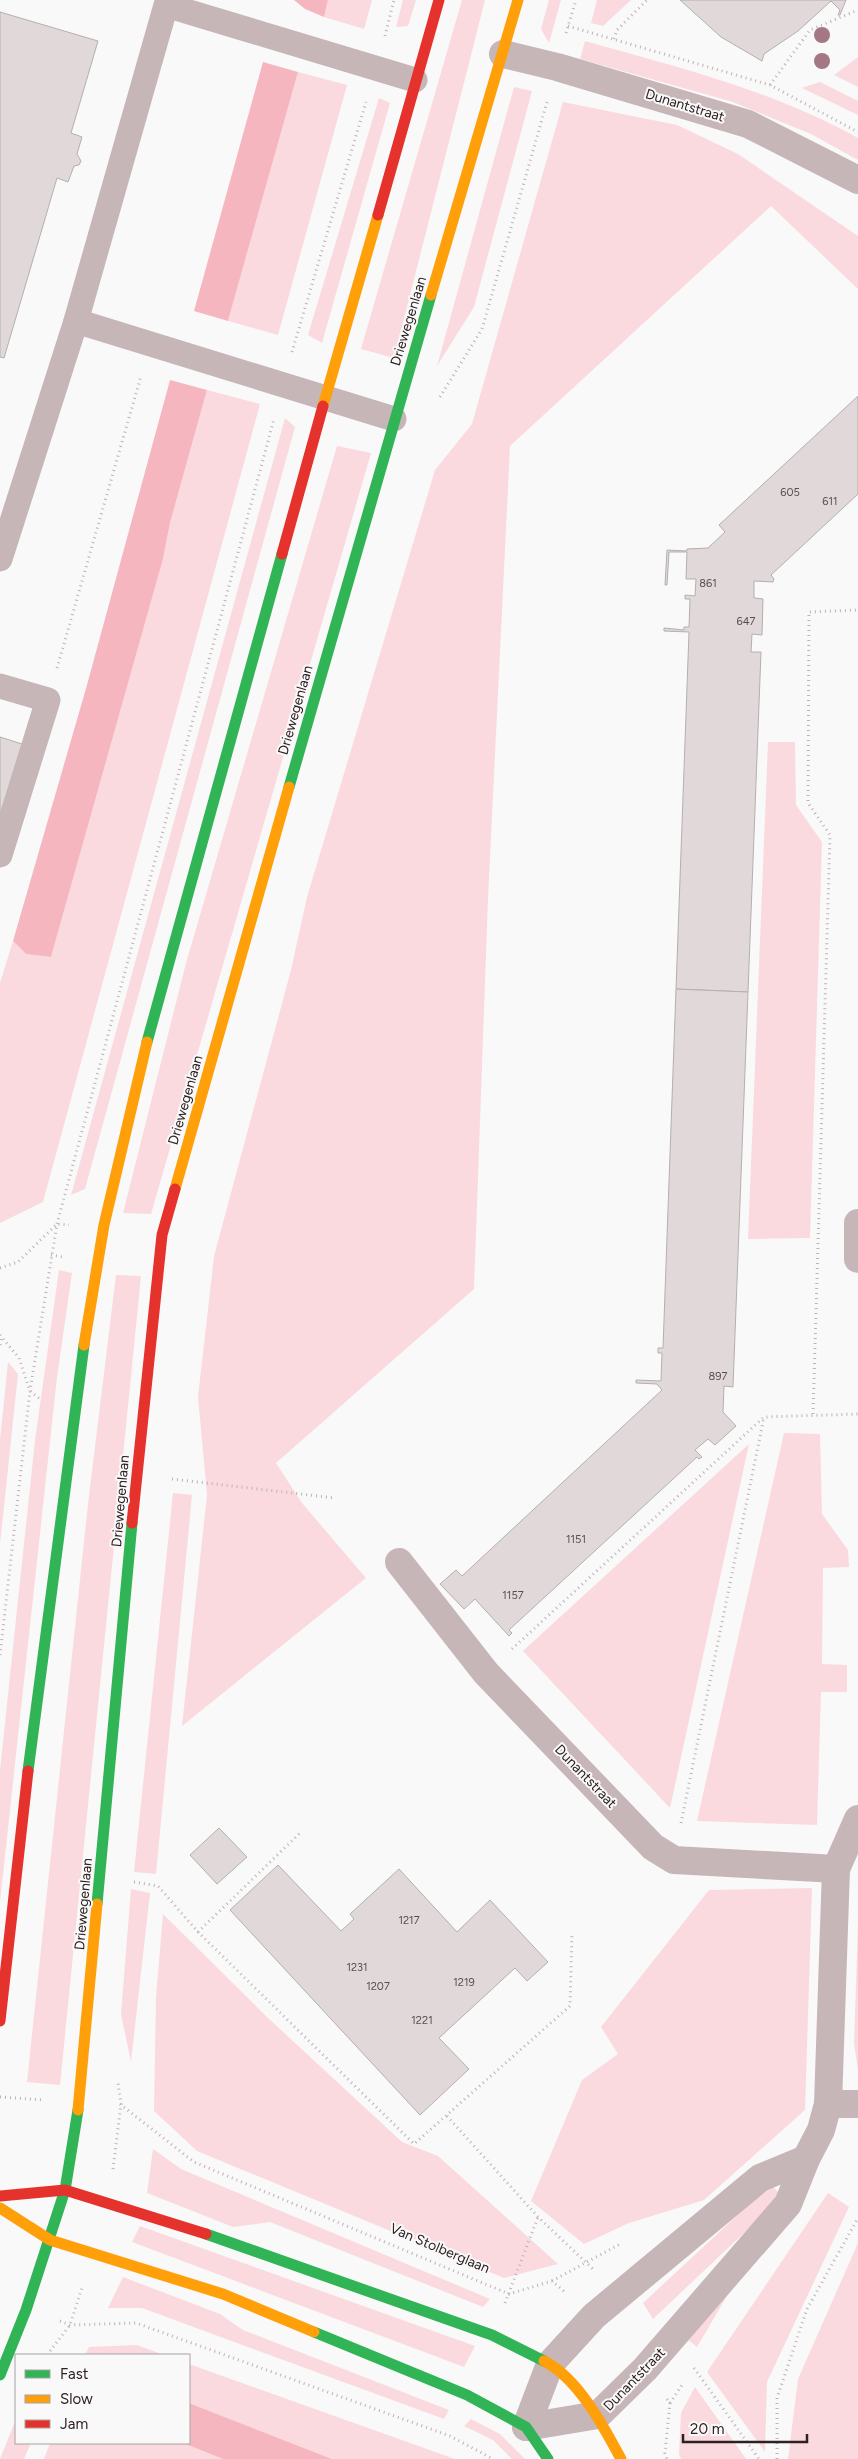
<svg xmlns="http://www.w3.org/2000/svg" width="858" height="2459" font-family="Figtree,sans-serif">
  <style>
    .green { fill: #fadadf }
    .water { fill: #f6b6c0 }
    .building { fill: #e0d8d9; stroke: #b5afaf }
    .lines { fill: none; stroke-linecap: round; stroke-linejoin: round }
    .path { stroke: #beb2b3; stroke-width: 3; stroke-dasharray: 1 4; stroke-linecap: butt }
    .lane { stroke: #c6b6b8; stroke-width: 25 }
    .street { stroke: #c6b6b8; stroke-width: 28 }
    .fast { stroke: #30b455; stroke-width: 11 }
    .slow { stroke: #ff9f0a; stroke-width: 11 }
    .jam { stroke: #e5322d; stroke-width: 11 }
    .tree { fill: #a47784 }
    .labels { text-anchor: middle; stroke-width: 4; stroke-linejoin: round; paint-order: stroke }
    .number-label { font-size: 11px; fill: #5b4e50 }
    .street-label { font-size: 14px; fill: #2f2022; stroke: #f9f9f9 }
  </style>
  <rect width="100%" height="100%" fill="#f9f9f9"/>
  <g class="green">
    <path d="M328 0H372L364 29 324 17Z"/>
    <path d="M403 0H416L408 26 396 27Z"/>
    <path d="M462 0H485L394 358 361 349Z"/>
    <path d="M549 0H561L549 43 541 29Z"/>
    <path d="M597 0H631L603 26 591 23Z"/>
    <path d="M585 41C681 68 771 90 858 138V160L811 134 733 102 580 59Z"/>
    <path d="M858 57V87L834 75Z"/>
    <path d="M298 72 347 85 278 335 228 321Z"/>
    <path d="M820 82 858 101V115L802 88Z"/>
    <path d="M514 87 532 91 474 307 437 366Z"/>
    <path d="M379 98 390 103 322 343 308 335Z"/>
    <path d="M563 102 677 125 738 154 858 236V289L771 206 510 446 488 899 474 1289 276 1463 302 1503 366 1578 182 1726 207 1495 198 1397 214 1256 291 970 307 897 435 470 472 424Z"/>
    <path d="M207 390 260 404 43 1202 0 1223V983L13 941 26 954 51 957 163 559 170 523Z"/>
    <path d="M285 418 295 427 85 1189 71 1195Z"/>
    <path d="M337 446 371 453 151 1214 123 1213 186 963Z"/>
    <path d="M768 742H795L796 805 822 842 810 1238 748 1239Z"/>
    <path d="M59 1270 72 1273 57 1377 0 1902V1770L35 1440Z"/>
    <path d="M116 1275 141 1276 60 2085 27 2082 88 1504Z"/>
    <path d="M8 1362 18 1374 0 1544V1440Z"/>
    <path d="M784 1433 820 1434 822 1514 848 1550 849 1567 823 1568 822 1664 847 1665V1692H821L817 1825 697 1821Z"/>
    <path d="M749 1444 670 1808 523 1651Z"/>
    <path d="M173 1493 192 1495 156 1874 134 1872Z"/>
    <path d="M812 1888 805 2110 704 2200 629 2223 584 2244 531 2201 582 2080 618 2054 601 2027 709 1890Z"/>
    <path d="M131 1889 150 1893 131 2062 121 2014Z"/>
    <path d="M163 1914 267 2017 402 2142 438 2156 558 2264 504 2278 197 2151 154 2111 156 1997Z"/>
    <path d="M858 1923V2070L854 2044Z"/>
    <path d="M153 2149 181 2169 490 2299 483 2307 270 2222 233 2227 147 2193Z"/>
    <path d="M771 2184 782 2197 653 2319 643 2303Z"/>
    <path d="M828 2193 849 2207 767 2382 765 2452 707 2372Z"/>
    <path d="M140 2226 475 2346 464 2367 132 2242Z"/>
    <path d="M858 2243V2459H788L798 2379Z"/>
    <path d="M123 2277 220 2314 243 2330 449 2410 444 2419 142 2308H108Z"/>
    <path d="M734 2284 697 2347 687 2339Z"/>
    <path d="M137 2345 164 2355H85L89 2347Z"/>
    <path d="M189 2364 455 2459H332L189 2403Z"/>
    <path d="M695 2387 746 2459H681L679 2454 681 2413Z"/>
    <path d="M16 2419V2443H31L24 2459H0Z"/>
    <path d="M471 2419 500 2434 525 2459H512L493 2440 464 2426Z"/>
    <path d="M50 2443H183L223 2459H44Z"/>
  </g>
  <g class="water">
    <path d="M294 0H328L324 17 305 9Z"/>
    <path d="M263 62 298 72 228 321 194 311Z"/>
    <path d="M170 380 207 390 170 523 163 559 51 957 26 954 13 941 87 685Z"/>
    <path d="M189 2403 332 2459H223L183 2443H189Z"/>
  </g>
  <g class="building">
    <path d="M680 0H846L840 15H838L840 10 831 1 798 31 764 54 762 61 721 37Z"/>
    <path d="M0 12 98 41 71 133 82 137 77 154 81 161 79 165 74 166 68 182 57 178 4 358 0 357Z"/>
    <path d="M858 396V494L771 575 774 579 773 582 754 581V598L763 599 762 635 752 634 751 652H761L748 992 676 989 689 632 664 631V628L684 630V627H689L690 599H685V595L695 596 696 579H686L687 552H669L667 585H665L667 550 687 551V549L708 548 725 532 719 525Z"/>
    <path d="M0 737 22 744 0 818Z"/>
    <path d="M676 989 748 992 733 1387 724 1386 723 1412 736 1426 715 1445 708 1439 695 1450 702 1457 699 1459 697 1457 509 1630 512 1633 509 1636 475 1599 464 1609 440 1584 456 1570 462 1576 662 1390 657 1384 636 1383V1380L661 1381 662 1353H658V1348H663Z"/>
    <path d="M219 1828 247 1857 217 1884 190 1855Z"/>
    <path d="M278 1865 341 1931 354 1919 350 1914 399 1869 457 1932 490 1900 548 1962 527 1981 515 1968 439 2038 469 2069 420 2115 230 1910Z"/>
  </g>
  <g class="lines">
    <g class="path">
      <path d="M568 26 770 85 858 132"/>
      <path d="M566 33 576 0"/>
      <path d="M385 36 394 0"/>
      <path d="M614 39 617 30 647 0"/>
      <path d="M770 85 810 30 858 10"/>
      <path d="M292 352 366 102"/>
      <path d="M440 397 482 329 547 102"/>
      <path d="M57 668 141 376"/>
      <path d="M51 1255 63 1257"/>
      <path d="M0 1268 18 1262 57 1224 69 1225"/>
      <path d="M0 1335 19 1358 30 1391 40 1399"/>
      <path d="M0 1345 1 1336"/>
      <path d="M813 1414 830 835 808 803 809 612 858 610"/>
      <path d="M172 1479 335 1498"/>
      <path d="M512 1649 764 1417 858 1414"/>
      <path d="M0 1655 30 1391 57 1224 274 419"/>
      <path d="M681 1823 764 1417"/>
      <path d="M134 1882 158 1886 198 1932 414 2144 570 2006 572 1934"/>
      <path d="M198 1932 301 1832"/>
      <path d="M0 2097 44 2100"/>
      <path d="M120 2104 194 2162 509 2294 552 2281 566 2293"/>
      <path d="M447 2116 538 2217 593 2269"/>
      <path d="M113 2169 121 2104 118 2083"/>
      <path d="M552 2281 622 2243"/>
      <path d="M505 2303 538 2217"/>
      <path d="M60 2321 70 2325 136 2323 450 2436 493 2459"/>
      <path d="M50 2351 70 2325 82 2288"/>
      <path d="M694 2368 759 2459"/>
      <path d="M667 2399 670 2403 665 2453 667 2459"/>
      <path d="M670 2403 682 2385"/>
      <path d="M777 2459V2398L807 2309 858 2218"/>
    </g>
    <g class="lane">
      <path d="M76 321 394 419"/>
      <path d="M0 559 76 321 166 5 415 80"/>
      <path d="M0 686 48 700 0 855"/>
    </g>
    <g class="street">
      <path d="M503 54 557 67 748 124 858 180"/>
      <path d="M858 1223V1259"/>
      <path d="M399 1562 486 1673 653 1847 674 1860 836 1869"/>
      <path d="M828 2104H858"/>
      <path d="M526 2427 598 2415 645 2369 788 2204 806 2159 821 2130 828 2104 836 1869 858 1819"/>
      <path d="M526 2427 550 2364 594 2316 760 2178 806 2159"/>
    </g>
    <g class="fast">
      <path d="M289 787 431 295"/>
      <path d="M147 1042 282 554"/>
      <path d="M28 1771 84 1345"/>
      <path d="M97 1904 132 1523"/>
      <path d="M206 2234 492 2335 544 2361"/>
      <path d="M314 2332 467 2395 526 2427 548 2459"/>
      <path d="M0 2375 26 2310 65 2190 78 2110"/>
    </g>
    <g class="slow">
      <path d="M431 295 518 0"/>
      <path d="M323 406 378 215"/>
      <path d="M175 1189 289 787"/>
      <path d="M84 1345 104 1225 147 1042"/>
      <path d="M78 2110 97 1904"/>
      <path d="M0 2208 50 2240 223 2294 314 2332"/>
      <path d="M544 2361C578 2378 604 2427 621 2459"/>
    </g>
    <g class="jam">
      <path d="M378 215 439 0"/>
      <path d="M282 554 323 406"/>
      <path d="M132 1523 162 1235 175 1189"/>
      <path d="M0 2021 28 1771"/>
      <path d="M0 2196 65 2190 206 2234"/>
    </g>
  </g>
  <g class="tree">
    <circle cx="822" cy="35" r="8"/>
    <circle cx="822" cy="61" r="8"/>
  </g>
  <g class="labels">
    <g class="number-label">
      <text x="790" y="496">605</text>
      <text x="830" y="505">611</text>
      <text x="708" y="587">861</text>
      <text x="746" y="625">647</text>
      <text x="718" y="1380">897</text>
      <text x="576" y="1543">1151</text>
      <text x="513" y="1599">1157</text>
      <text x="409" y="1924">1217</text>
      <text x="357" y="1971">1231</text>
      <text x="464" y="1986">1219</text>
      <text x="378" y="1990">1207</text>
      <text x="422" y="2024">1221</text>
    </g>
    <g class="street-label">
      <text transform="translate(685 105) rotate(17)" y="5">Dunantstraat</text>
      <text transform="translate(408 321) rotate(-73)" y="5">Driewegenlaan</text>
      <text transform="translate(295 710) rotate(-74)" y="5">Driewegenlaan</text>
      <text transform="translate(185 1100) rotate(-74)" y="5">Driewegenlaan</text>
      <text transform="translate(120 1501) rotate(-85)" y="5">Driewegenlaan</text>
      <text transform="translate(586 1776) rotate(46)" y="5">Dunantstraat</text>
      <text transform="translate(83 1904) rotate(-85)" y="5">Driewegenlaan</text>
      <text transform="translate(440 2248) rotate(23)" y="5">Van Stolberglaan</text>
      <text transform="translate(634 2379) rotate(-46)" y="5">Dunantstraat</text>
    </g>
  </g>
  <rect x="15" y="2354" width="175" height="90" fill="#f9f9f9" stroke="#a8a2a3"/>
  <rect x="25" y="2370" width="25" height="8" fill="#30b455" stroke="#a8a2a3"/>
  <text x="60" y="2379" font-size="15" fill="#2f2022">Fast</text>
  <rect x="25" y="2395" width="25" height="8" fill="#ff9f0a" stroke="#a8a2a3"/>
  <text x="60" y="2404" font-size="15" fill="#2f2022">Slow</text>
  <rect x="25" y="2420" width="25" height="8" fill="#e5322d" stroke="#a8a2a3"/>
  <text x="60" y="2429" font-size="15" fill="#2f2022">Jam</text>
  <path d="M683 2434v8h124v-8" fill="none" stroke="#2f2022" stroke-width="2.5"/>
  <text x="690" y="2434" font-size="15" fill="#2f2022" stroke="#f9f9f9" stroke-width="4" paint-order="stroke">20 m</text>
</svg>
